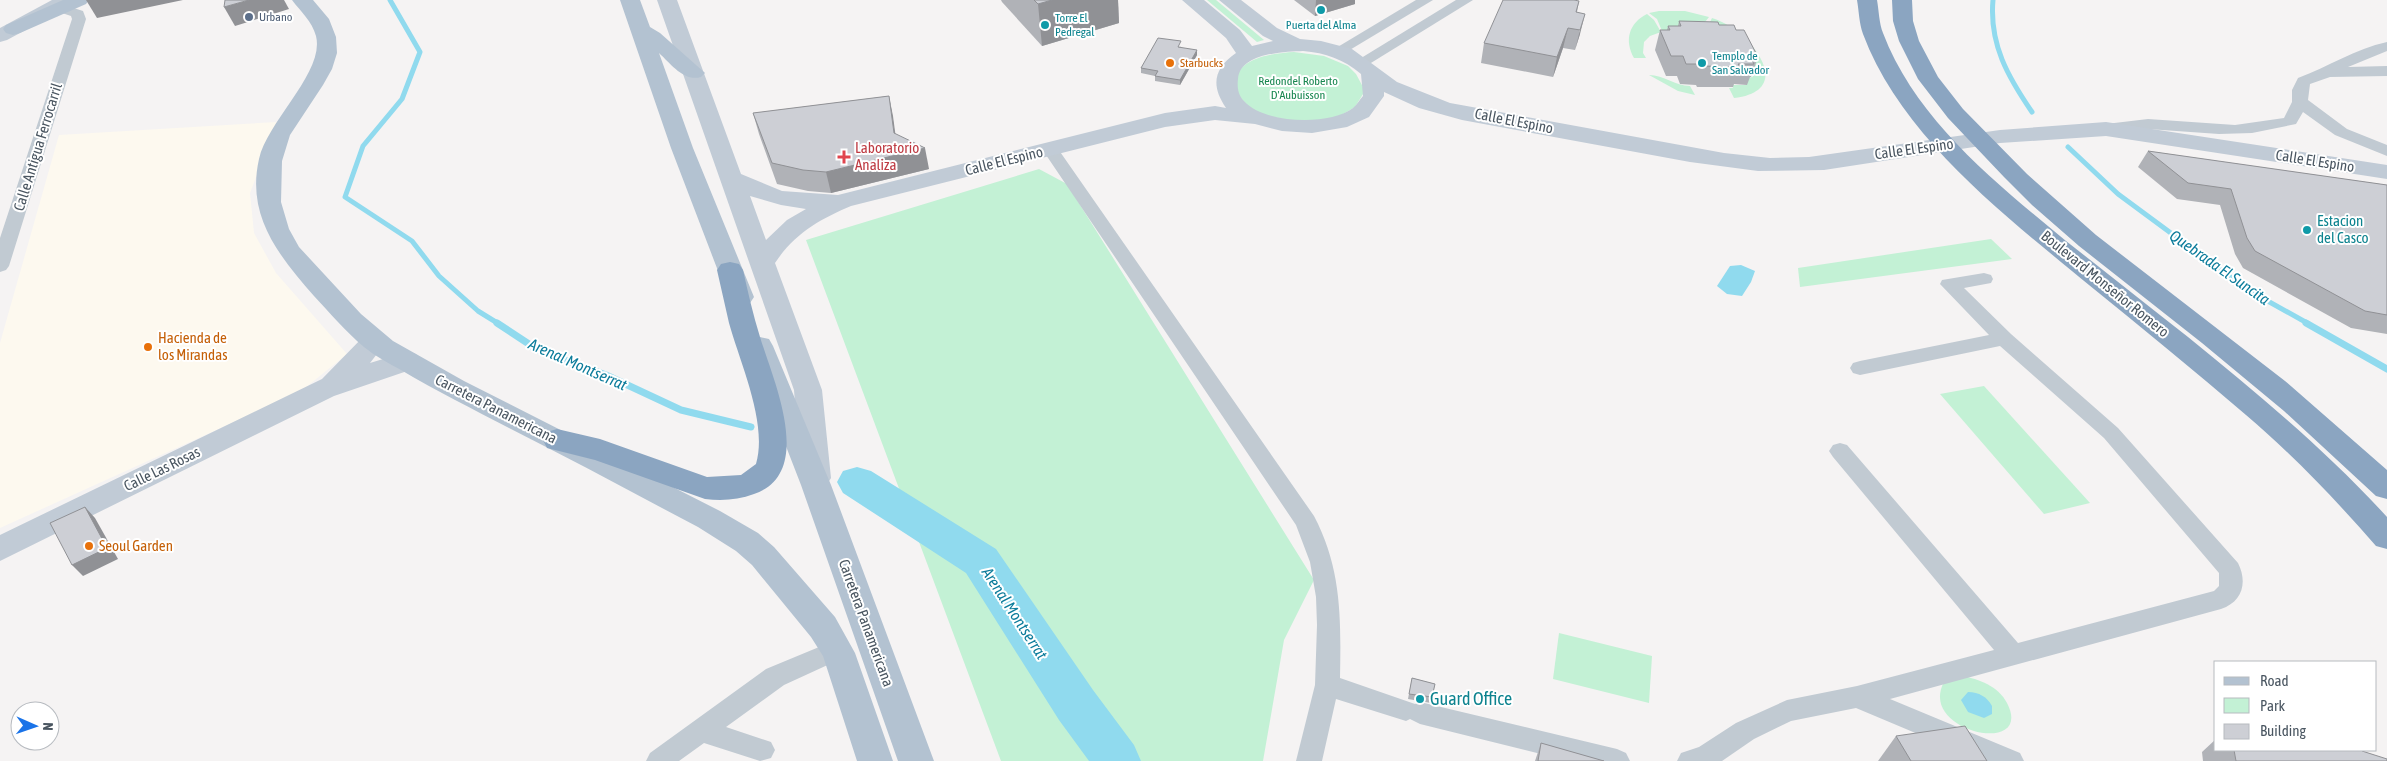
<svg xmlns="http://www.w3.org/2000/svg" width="2387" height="761" font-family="'Asap Condensed',sans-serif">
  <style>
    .commercial { fill: #fdf9ef }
    .green { fill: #c3f1d5 }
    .water { fill: #90daee }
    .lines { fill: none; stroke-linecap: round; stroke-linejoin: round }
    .stream-far1 { stroke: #90daee; stroke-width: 5 }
    .stream { stroke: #90daee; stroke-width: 7 }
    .river { fill: #90daee; fill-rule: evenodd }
    .street { fill: #c1cad2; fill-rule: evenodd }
    .secondary { fill: #c1cbd6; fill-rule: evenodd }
    .primary { fill: #b3c2d1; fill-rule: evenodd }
    .highway { fill: #8ba5c1; fill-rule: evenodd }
    .wall { fill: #b0b2b7 }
    .shaded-wall { fill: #909195 }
    .building { fill: #cdcfd5; stroke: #909195 }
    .culture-dot { fill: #0f9aa8; stroke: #fff; stroke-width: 2 }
    .service-dot { fill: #5c6f8a; stroke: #fff; stroke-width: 2 }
    .food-dot { fill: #e8710a; stroke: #fff; stroke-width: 2 }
    .health-dot { fill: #e0444e; stroke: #fff; stroke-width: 2 }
    .labels { text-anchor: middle; stroke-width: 4; stroke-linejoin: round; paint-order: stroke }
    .far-service-label { font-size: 12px; fill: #4e5e75; stroke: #fff; text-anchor: start }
    .far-culture-label { font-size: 12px; fill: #0d838f; stroke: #fff; text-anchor: start }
    .far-food-label { font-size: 12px; fill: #c56008; stroke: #fff; text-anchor: start }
    .far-park-label { font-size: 12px; fill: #17864f; stroke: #fff }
    .street-label { font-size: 15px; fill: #4a5661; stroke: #fff }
    .health-label { font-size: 15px; fill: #be3a42; stroke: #fff; text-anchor: start }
    .culture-label { font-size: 15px; fill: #0d838f; stroke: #fff; text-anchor: start }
    .food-label { font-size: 15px; fill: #c56008; stroke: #fff; text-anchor: start }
    .water-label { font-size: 16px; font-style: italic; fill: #0c7c9b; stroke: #fff }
    .near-culture-label { font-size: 18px; fill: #0d838f; stroke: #fff; text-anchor: start }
  </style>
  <rect width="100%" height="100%" fill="#f5f3f3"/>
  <path class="commercial" d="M277 122 250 193 254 233 276 273 347 354 300 392 0 528V343L59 135Z"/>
  <g class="green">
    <path d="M1207 0H1216L1264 40 1257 42Z"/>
    <path d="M1659 11H1685L1709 17 1705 22V24L1662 31 1657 19 1649 13Z"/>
    <path d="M1647 14 1654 20 1661 32 1650 36 1644 42 1643 53 1646 58H1634C1624 40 1629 23 1647 14Z"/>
    <path d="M1712 18C1747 28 1800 90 1734 98L1729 88H1733L1732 85H1747L1744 78 1753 77 1738 48 1709 24Z"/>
    <path d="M1294 52 1324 56 1348 66 1356 74 1363 87V94L1355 107 1338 117 1302 123 1255 113 1234 91C1235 86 1235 80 1237 75 1245 56 1277 53 1294 52Z"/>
    <path d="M1649 75C1664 75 1675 86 1690 86L1695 95 1678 91Z"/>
    <path d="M1039 169 1067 184 1314 580 1284 640 1263 761H1001L806 240Z"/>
    <path d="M1991 239 2012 259 1800 287 1798 268Z"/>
    <path d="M1984 386 2090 503 2044 514 1940 394Z"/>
    <path d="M1559 633 1652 656 1649 703 1553 679Z"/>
    <path d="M1962 676C1979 679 1998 686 2007 703 2035 757 1917 732 1944 682Z"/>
  </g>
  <g class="water">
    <path d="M1741 265 1755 271 1751 282 1742 296 1727 294 1717 286 1730 266Z"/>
    <path d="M1968 692C1979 692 1987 697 1992 706V714L1984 718 1968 712 1961 700Z"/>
  </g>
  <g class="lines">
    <g class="stream-far1">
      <path d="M390 0 420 52 402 99 363 146 345 197 412 241 439 276 478 311 499 324"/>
      <path d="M1993 0C1989 44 2008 77 2032 112"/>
      <path d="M2068 147 2118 194 2248 290 2309 324"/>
    </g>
    <g class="stream">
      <path d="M497 323 538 350 606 375 681 410 751 427"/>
      <path d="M2306 323 2387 369"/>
    </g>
    <path class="river" d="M857 467 871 471 996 549 1093 690 1134 745 1141 761H1089L1059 720 966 573 843 493 837 482 843 471Z"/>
    <g class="street">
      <path d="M1416 0H1433L1343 54 1338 55 1331 51Z"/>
      <path d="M1456 0H1473L1366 66 1361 68 1353 63Z"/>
      <path d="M55 2 83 11 86 19 9 266 6 270 0 272V238L72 19 71 16 50 9 48 6Z"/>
      <path d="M2387 42V51L2348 67 2387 66V76L2330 77 2310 84 2308 100 2347 129 2387 145V156L2335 135 2303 112 2296 124 2252 133 2219 134 2148 129 2106 134 2100 132 2098 129 2100 126 2106 124 2148 119 2235 125 2284 118 2292 102V90L2298 78C2328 67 2355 49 2387 42Z"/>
      <path d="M1050 144 1056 146 1314 516C1342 569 1341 620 1340 678L1415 704 1420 702 1617 749 1626 753 1630 761H1569L1420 724 1410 719 1406 721 1336 699 1322 761H1296L1315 685 1317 625 1316 597 1310 562 1296 525 1042 149 1044 146Z"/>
      <path d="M1984 273 1991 275 1993 279 1991 283 1964 288 2011 334 2118 428 2238 563C2248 583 2242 602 2221 609L1890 699 2020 753 2024 761H1982L1856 708 1791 721 1754 739 1722 761H1677L1681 753 1699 747 1736 723 1787 700 1857 686 1994 650 1833 457 1829 451 1833 445 1840 443 1847 445 2018 643 2214 591 2219 586V573L2104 438 2000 346 1860 375 1853 373 1850 368 1853 363 1860 361 1989 335 1940 284 1942 280Z"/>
      <path d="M836 640 845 643 848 650 845 657 784 685 726 727 771 742 775 750 771 758 760 761 704 743 679 761H646L650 753 766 669Z"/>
    </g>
    <g class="secondary">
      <path d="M52 0H77L74 4 7 40 0 42V28Z"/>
      <path d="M657 0H677L741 174 782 191 838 195 1165 113 1215 106 1226 108C1211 86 1213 69 1236 53L1226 38 1182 0H1204L1240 30 1252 46 1273 41 1263 36 1219 0H1241L1277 28 1300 39 1321 41 1352 49 1397 82 1450 103 1724 153 1770 158 1809 157 2000 130 2106 122 2387 165V179L2106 136 2000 143 1824 170 1758 171 1690 162 1462 120 1419 108 1384 92V96L1369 117 1347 127 1312 133 1282 131 1255 124 1215 120 1165 127 851 206C820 219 794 234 775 263L822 390 831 478 826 486 816 489 806 486 801 478 794 390ZM1303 51C1326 53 1343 59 1361 74L1363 96C1360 99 1357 105 1353 108 1330 126 1264 124 1244 101 1238 95 1237 87 1238 79 1240 53 1283 52 1303 51ZM750 196 781 205 806 209 787 220 766 240Z"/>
      <path d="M374 332 383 335 387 341 370 363 406 352 416 354 420 361 416 368 334 396 0 561V535L322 379 365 335Z"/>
    </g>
    <g class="primary">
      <path d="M63 0H89L86 4 20 33 13 35 6 33 3 29 6 25Z"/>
      <path d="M292 0H313L329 19 336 37 337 53 332 69 323 85 290 135 282 161 281 202 289 229 299 247 361 314 393 341 464 381 720 511 758 533 774 547 835 617 855 653 893 761H857L823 656 811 637 752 565 736 551 698 527C635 494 573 460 509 428 473 409 436 391 401 370 388 363 375 356 364 347 346 332 330 313 314 296 279 256 246 216 259 159 268 120 325 72 316 36 312 21 301 12 292 0Z"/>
      <path d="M620 0H640L650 27 660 33 705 73 701 77C684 82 671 64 659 53L693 148 754 297 750 303 741 306 732 303 728 297 671 148Z"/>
      <path d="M760 337 769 339 773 346 831 485 934 761H898L801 485 747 346 751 339Z"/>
    </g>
    <g class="highway">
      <path d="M1857 0H1877C1879 11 1879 23 1883 33 1916 120 1997 184 2066 241 2107 273 2147 305 2188 337 2258 394 2326 450 2387 517V549L2376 546C2335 499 2293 455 2246 415 2195 371 2142 328 2089 285 2007 217 1902 138 1863 34 1859 23 1859 11 1857 0Z"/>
      <path d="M1892 0H1912L1913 21 1919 41 1938 77 1963 109 2027 174 2096 235 2285 381 2387 470V499L2376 496 2284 411 2202 343 2079 246 2032 205 2004 177 1948 118 1918 79 1899 41 1893 21Z"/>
      <path d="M730 262 739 264 743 270C748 292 753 315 760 337 773 380 816 473 754 494 738 500 722 501 705 499L595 460 547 448 543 440 547 432 557 429 600 439 707 477 741 475 756 464C768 423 740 363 729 323 725 305 721 288 717 270L721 264Z"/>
    </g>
  </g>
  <g class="wall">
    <path d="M1001 0H1118L1119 23 1042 46 1002 2Z"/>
    <path d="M1294 0H1355V4L1315 16Z"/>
    <path d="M1579 1 1577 12 1580 34 1575 50 1563 48 1553 77 1481 63 1484 43Z"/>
    <path d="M1679 21 1719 25 1736 30 1758 57 1751 77H1750L1747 85 1734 84 1733 87H1697L1696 85 1680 84 1677 76H1666L1655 50 1660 30H1667L1668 26H1678Z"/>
    <path d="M1181 46 1180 47 1197 55 1180 85 1155 81V76L1141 73V68Z"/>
    <path d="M889 96 895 134 929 169 831 193 808 191 777 184 759 134 753 113Z"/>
    <path d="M2148 151 2387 185V334L2351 328 2243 268 2235 254 2220 205 2177 199 2138 167Z"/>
    <path d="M1412 678 1435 684 1431 703 1408 699Z"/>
    <path d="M1896 736 1987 761H1878Z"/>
    <path d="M2216 739V750H2362V751L2387 761H2203L2202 752Z"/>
    <path d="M1541 743 1604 761H1535Z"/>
  </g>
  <g class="shaded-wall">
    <path d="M86 0H183L97 18Z"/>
    <path d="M249 0H284L289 9 235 26 224 7Z"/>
    <path d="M1052 0H1118L1119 23 1042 46 1038 4Z"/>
    <path d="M1316 0H1355V4L1315 16Z"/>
    <path d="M1585 14 1580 34 1575 50 1580 30Z"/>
    <path d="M1568 28 1563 48 1553 77 1557 57Z"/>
    <path d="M1197 50V55L1180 85V80Z"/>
    <path d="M889 96 893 116 898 154 894 133Z"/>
    <path d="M925 148 929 169 831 193 826 172Z"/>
    <path d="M85 507 95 518 118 559 83 576 72 565Z"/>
  </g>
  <g class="building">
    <path d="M225 0H249L224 7Z"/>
    <path d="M1034 0H1052L1038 4Z"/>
    <path d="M1503 0H1574L1579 1 1576 12 1585 14 1580 30 1568 28 1557 57 1484 43Z"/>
    <path d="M1679 21 1718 22 1719 25H1734L1736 30H1744L1758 57H1750L1754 64H1738L1740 67 1703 66 1702 64H1686L1683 56H1671L1660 30H1670L1668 26H1681Z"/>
    <path d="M1158 38 1181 41 1178 47 1197 50 1180 80 1155 76 1158 71 1141 68Z"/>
    <path d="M889 96 894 133 925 148 826 172 803 170 772 163 753 113Z"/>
    <path d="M2148 151 2387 185V315L2365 311 2255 251 2247 238 2231 189 2188 183Z"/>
    <path d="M85 507 107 548 72 565 50 523Z"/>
    <path d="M1412 678 1435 684 1432 697 1409 694Z"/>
    <path d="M1965 726 1987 761H1911L1896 736Z"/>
    <path d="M1541 743 1604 761H1538Z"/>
    <path d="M2234 750H2362V751L2387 759V761H2236Z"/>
  </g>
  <g class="culture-dot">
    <circle cx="1321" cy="10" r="5"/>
    <circle cx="1045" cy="25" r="5"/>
    <circle cx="1702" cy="63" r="5"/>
    <circle cx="2307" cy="230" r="5"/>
    <circle cx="1420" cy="699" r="5"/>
  </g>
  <circle class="service-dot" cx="249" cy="17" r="5"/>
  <g class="food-dot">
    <circle cx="1170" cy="63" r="5"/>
    <circle cx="148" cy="347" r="5"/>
    <circle cx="89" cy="546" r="5"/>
  </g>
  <path class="health-dot" d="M841.5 149.5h5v5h5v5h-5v5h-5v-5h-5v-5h5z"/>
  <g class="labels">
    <g class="far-service-label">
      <text x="259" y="21">Urbano</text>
    </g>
    <g class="far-culture-label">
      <text x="1055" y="22">Torre El<tspan x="1055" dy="14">Pedregal</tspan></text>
      <text x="1321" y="29" text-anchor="middle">Puerta del Alma</text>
      <text x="1712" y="60">Templo de<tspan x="1712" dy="14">San Salvador</tspan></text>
    </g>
    <g class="far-food-label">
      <text x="1180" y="67">Starbucks</text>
    </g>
    <g class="far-park-label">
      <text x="1298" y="85">Redondel Roberto<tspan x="1298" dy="14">D'Aubuisson</tspan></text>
    </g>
    <g class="street-label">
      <text transform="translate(1514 121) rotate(11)" y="5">Calle El Espino</text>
      <text transform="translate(38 147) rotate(-73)" y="5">Calle Antigua Ferrocarril</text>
      <text transform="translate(1914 149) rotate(-8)" y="5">Calle El Espino</text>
      <text transform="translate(1004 161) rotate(-14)" y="5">Calle El Espino</text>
      <text transform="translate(2315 161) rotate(9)" y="5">Calle El Espino</text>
      <text transform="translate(2105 284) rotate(39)" y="5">Boulevard Monseñor Romero</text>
      <text transform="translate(496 409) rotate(27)" y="5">Carretera Panamericana</text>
      <text transform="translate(162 469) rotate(-26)" y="5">Calle Las Rosas</text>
      <text transform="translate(866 623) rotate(70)" y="5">Carretera Panamericana</text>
    </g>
    <g class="health-label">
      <text x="855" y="153">Laboratorio<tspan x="855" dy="17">Analiza</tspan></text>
    </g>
    <g class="culture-label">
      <text x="2317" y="226">Estacion<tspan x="2317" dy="17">del Casco</tspan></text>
    </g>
    <g class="food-label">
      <text x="158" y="343">Hacienda de<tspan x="158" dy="17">los Mirandas</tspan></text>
      <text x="99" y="551">Seoul Garden</text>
    </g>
    <g class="water-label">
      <text transform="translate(2220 267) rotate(35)" y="6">Quebrada El Suncita</text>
      <text transform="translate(578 364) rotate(24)" y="6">Arenal Montserrat</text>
      <text transform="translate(1015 613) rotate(57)" y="6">Arenal Montserrat</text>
    </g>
    <g class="near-culture-label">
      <text x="1430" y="705">Guard Office</text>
    </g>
  </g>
  <rect x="2214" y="661" width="162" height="90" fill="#ffffff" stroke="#b7bbc0"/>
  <rect x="2224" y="677" width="25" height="8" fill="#b3c2d1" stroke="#b7bbc0"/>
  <text x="2260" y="686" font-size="15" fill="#4a5661">Road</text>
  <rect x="2224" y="698" width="25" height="15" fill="#c3f1d5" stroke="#b7bbc0"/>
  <text x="2260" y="711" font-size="15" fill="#4a5661">Park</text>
  <rect x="2224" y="724" width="25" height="15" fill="#cdcfd5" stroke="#b7bbc0"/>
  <text x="2260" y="736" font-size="15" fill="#4a5661">Building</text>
  <g transform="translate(35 726) rotate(92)"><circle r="24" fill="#ffffff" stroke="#b7bbc0"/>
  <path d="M0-4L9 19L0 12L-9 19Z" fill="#1a73e8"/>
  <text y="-8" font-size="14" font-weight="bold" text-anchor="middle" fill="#4a5661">N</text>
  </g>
</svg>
